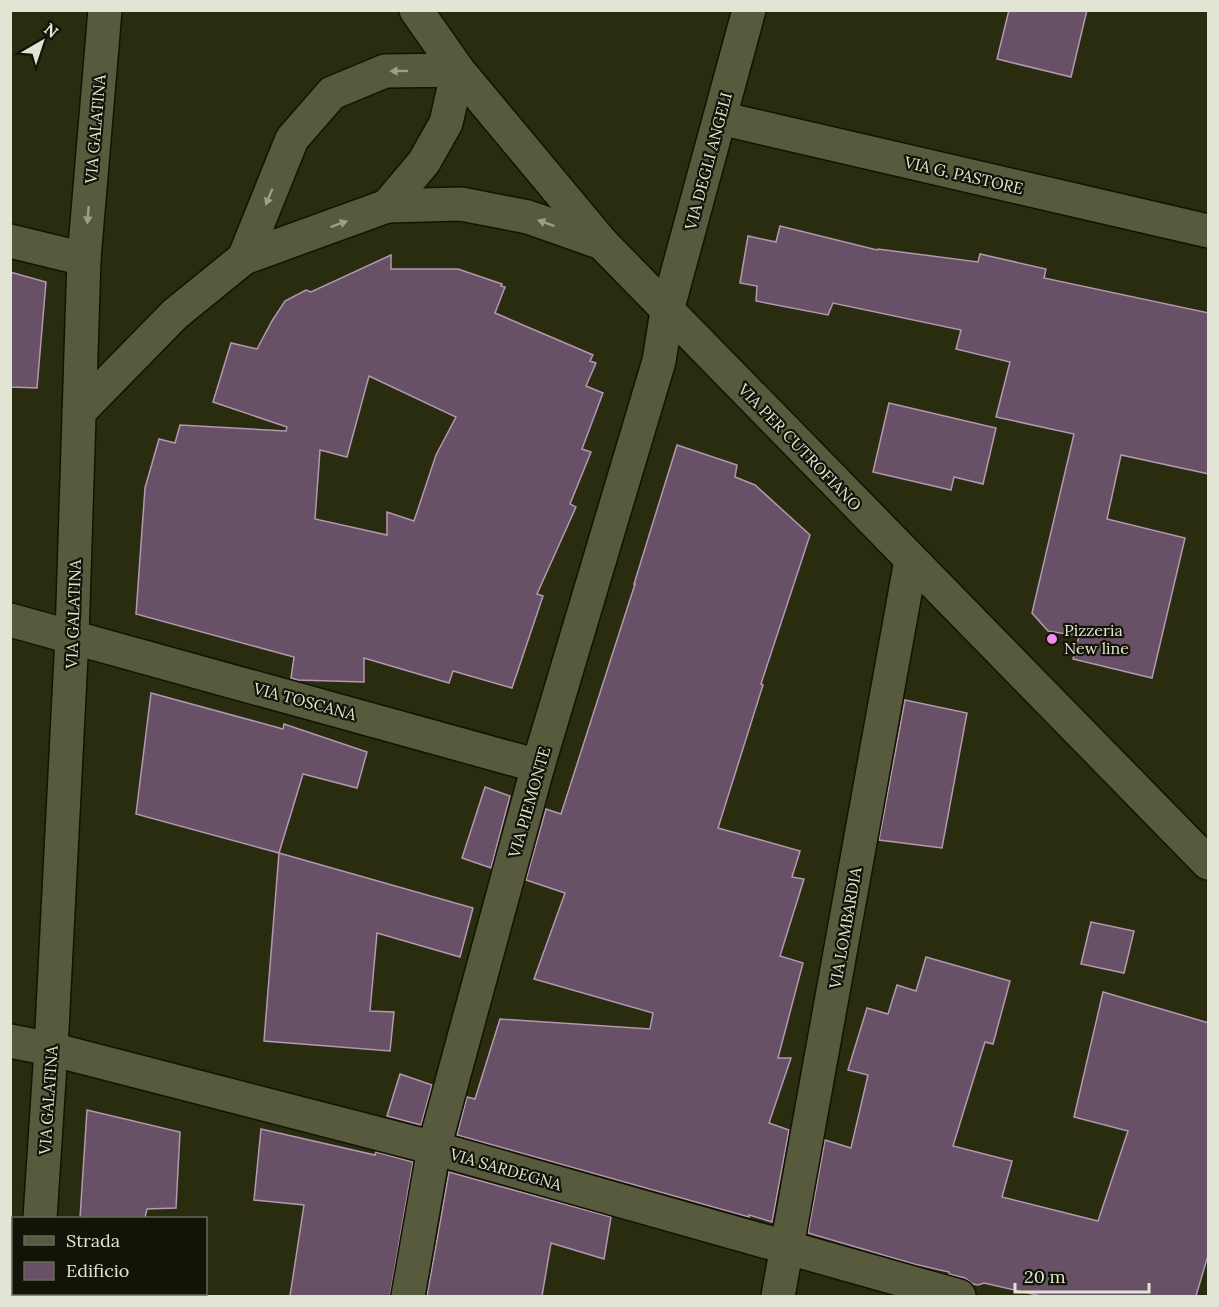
<svg xmlns="http://www.w3.org/2000/svg" width="1219" height="1307" font-family="Lora,serif">
  <style>
    .building { fill: #685166; stroke: #b298b0; stroke-width: 1.5; fill-rule: evenodd }
    .lines { fill: none; stroke-linecap: round; stroke-linejoin: round }
    .minor-casing { stroke: #131400; stroke-width: 36 }
    .tertiary-casing { stroke: #131400; stroke-width: 36 }
    .secondary-casing { stroke: #131400; stroke-width: 36 }
    .minor { stroke: #575a3d; stroke-width: 33 }
    .tertiary { stroke: #575a3d; stroke-width: 33 }
    .secondary { stroke: #575a3d; stroke-width: 33 }
    .oneway { fill: #9da088 }
    .poi-dot { fill: #f589ee; stroke: #131408; stroke-width: 2 }
    .labels { text-anchor: middle; stroke-width: 4.5; stroke-linejoin: round; paint-order: stroke }
    .street-label { font-size: 16px; fill: #e3e5d4; stroke: #131408 }
    .poi-label { font-size: 16px; fill: #e3e5d4; stroke: #131408; text-anchor: start }
  </style>
  <rect width="100%" height="100%" fill="#2a2c10"/>
  <g class="building">
    <path d="M1009 10H1087L1071 77 997 59Z"/>
    <path d="M780 226 877 250 878 249 978 262 980 254 1046 269 1044 278 1209 313V474L1121 455 1107 519 1185 538 1152 678 1073 659 1079 636 1048 631 1032 613 1074 434 996 417 1010 362 956 349 961 330 833 303 828 315 756 301 757 286 740 283 748 236 776 242Z"/>
    <path d="M391 255V269H458L502 284 501 286 505 287 495 313 593 355 590 361 596 363 586 386 603 393 582 449 591 452 570 504 576 507 537 594 543 596 512 688 453 671 449 683 364 658V682L298 680 291 678 294 657 136 614 145 488 159 439 175 443 180 425 286 431 287 427 213 402 231 343 257 349 272 321 285 301 306 290 311 292ZM369 376 456 417 436 455 414 521 387 512V535L315 519 320 450 347 457Z"/>
    <path d="M10 272 46 282 37 388 10 387Z"/>
    <path d="M889 403 996 428 983 484 954 477 951 490 873 472Z"/>
    <path d="M677 445 737 465 735 477 755 485 810 535 761 684 763 685 718 828 800 851 792 877 804 879 780 956 803 963 778 1058H791L769 1123 789 1130 772 1222 749 1215V1217L457 1135 467 1097 475 1099 500 1019 650 1029 653 1013 534 979 565 893 526 880 546 809 561 814 635 584H634Z"/>
    <path d="M151 693 283 729 284 724 367 752 357 788 303 774 279 853 136 814Z"/>
    <path d="M905 700 967 713 942 848 879 840Z"/>
    <path d="M485 787 510 796 491 868 462 858Z"/>
    <path d="M279 853 473 908 460 957 377 933 370 1011 394 1012 390 1051 264 1041Z"/>
    <path d="M1091 922 1134 931 1124 973 1081 964Z"/>
    <path d="M926 957 1010 981 993 1044 985 1042 953 1146 1012 1161 1002 1197 1098 1221 1128 1131 1074 1117 1103 992 1209 1023V1252L1196 1296H1041L984 1283 978 1285 973 1284 965 1278 949 1274V1272L914 1264 808 1233 825 1140 851 1148 868 1075 848 1070 867 1008 888 1014 897 985 916 991Z"/>
    <path d="M400 1074 432 1085 421 1125 387 1116Z"/>
    <path d="M87 1110 180 1132 176 1208 147 1209 145 1218H80Z"/>
    <path d="M261 1129 375 1155 376 1152 413 1162 390 1296H290L304 1205 254 1200Z"/>
    <path d="M449 1172 611 1217 604 1259 551 1243 542 1296H427Z"/>
  </g>
  <g class="lines">
    <g class="minor-casing">
      <g id="minor">
        <path d="M720 118 1208 231"/>
        <path d="M10 241 84 259"/>
        <path d="M10 620 538 766"/>
        <path d="M10 1041 51 1049 434 1148 959 1296"/>
        <path d="M408 1296 434 1148 538 766 659 361 667 311 749 10"/>
        <path d="M778 1296 911 560"/>
      </g>
    </g>
    <g class="tertiary-casing">
      <g id="tertiary">
        <path d="M387 206 461 204 528 217 602 243"/>
        <path d="M79 412 175 314 244 258 387 206 424 162 446 123 458 70 385 71 332 93 292 139 244 258"/>
        <path d="M40 1218 51 1049 72 637 84 259 105 10"/>
        <path d="M35 1296V1294"/>
      </g>
    </g>
    <g class="secondary-casing">
      <path id="secondary" d="M416 10 458 70 602 243 1208 863"/>
    </g>
    <use href="#minor" class="minor"/>
    <use href="#tertiary" class="tertiary"/>
    <use href="#secondary" class="secondary"/>
  </g>
  <defs><path id="oneway-solid" d="M-6-.8H1V-3.2L6.5 0L1 3.2V.8H-6Z" transform="scale(1.5)"/></defs>
  <g class="oneway">
    <use href="#oneway-solid" transform="translate(399 71) rotate(179)"/>
    <use href="#oneway-solid" transform="translate(269 197) rotate(112)"/>
    <use href="#oneway-solid" transform="translate(88 215) rotate(95)"/>
    <use href="#oneway-solid" transform="translate(546 223) rotate(-160)"/>
    <use href="#oneway-solid" transform="translate(339 224) rotate(-20)"/>
  </g>
  <circle class="poi-dot" cx="1052" cy="639" r="6"/>
  <g class="labels">
    <g class="street-label">
      <text transform="translate(95 129) rotate(-85)" y="6">VIA GALATINA</text>
      <text transform="translate(708 161) rotate(-75)" y="6">VIA DEGLI ANGELI</text>
      <text transform="translate(964 175) rotate(13)" y="6">VIA G. PASTORE</text>
      <text transform="translate(800 447) rotate(46)" y="6">VIA PER CUTROFIANO</text>
      <text transform="translate(73 614) rotate(-88)" y="6">VIA GALATINA</text>
      <text transform="translate(305 701) rotate(15)" y="6">VIA TOSCANA</text>
      <text transform="translate(529 802) rotate(-74)" y="6">VIA PIEMONTE</text>
      <text transform="translate(845 928) rotate(-80)" y="6">VIA LOMBARDIA</text>
      <text transform="translate(48 1100) rotate(-86)" y="6">VIA GALATINA</text>
      <text transform="translate(506 1169) rotate(16)" y="6">VIA SARDEGNA</text>
    </g>
    <g class="poi-label">
      <text x="1064" y="636">Pizzeria<tspan x="1064" dy="18">New line</tspan></text>
    </g>
  </g>
  <rect width="1219" height="1307" fill="none" stroke="#e3e5d4" stroke-width="24"/>
  <rect x="12" y="1217" width="195" height="78" fill="#131408" stroke="#66685a" stroke-width="1.5"/>
  <rect x="24" y="1236" width="30" height="9" fill="#575a3d" stroke="#66685a" stroke-width="1.5"/>
  <text x="66" y="1247" font-size="18" fill="#e3e5d4">Strada</text>
  <rect x="24" y="1262" width="30" height="18" fill="#685166" stroke="#66685a" stroke-width="1.5"/>
  <text x="66" y="1277" font-size="18" fill="#e3e5d4">Edificio</text>
  <g transform="translate(42 42) rotate(39)" stroke="#131408" stroke-width="4.5" paint-order="stroke">
  <path d="M0-4.5L10 22L0 15L-10 22Z" fill="#e3e5d4"/>
  <text y="-9" font-size="16" font-weight="bold" text-anchor="middle" fill="#e3e5d4">N</text>
  </g>
  <path d="M1015 1283v9h134v-9" fill="none" stroke="#e3e5d4" stroke-width="3"/>
  <text x="1024" y="1283" font-size="18" fill="#e3e5d4" stroke="#131408" stroke-width="4.5" paint-order="stroke">20 m</text>
</svg>
